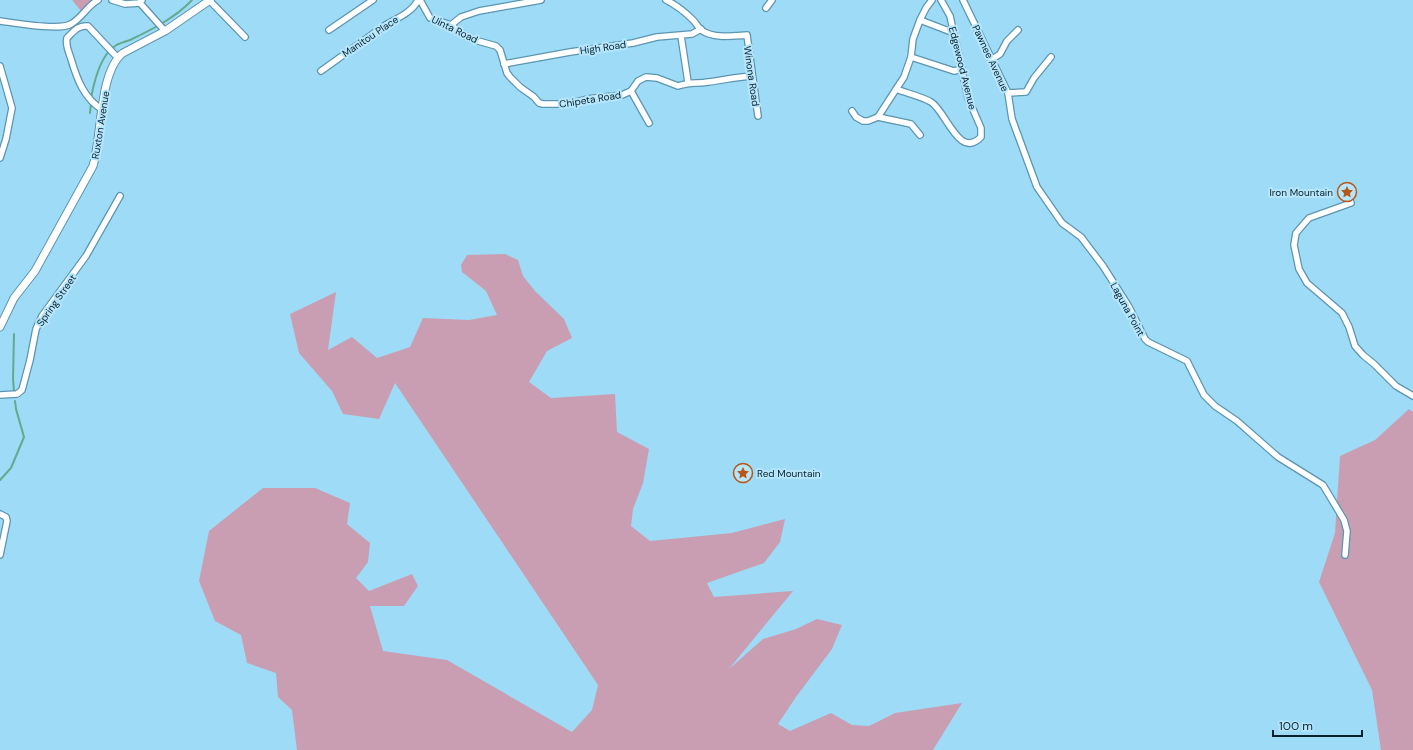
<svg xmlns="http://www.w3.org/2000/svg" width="1413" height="750" font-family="'DM Sans',sans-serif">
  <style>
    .green { fill: #c99eb3 }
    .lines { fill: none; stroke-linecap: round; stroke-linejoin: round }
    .stream { stroke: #62aa8f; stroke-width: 2 }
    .minor-casing { stroke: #5b95af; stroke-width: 8 }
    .tertiary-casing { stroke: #5b95af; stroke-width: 9 }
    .minor { stroke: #fff; stroke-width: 5.5 }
    .tertiary { stroke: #fff; stroke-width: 7 }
    .labels { text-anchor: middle; stroke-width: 4; stroke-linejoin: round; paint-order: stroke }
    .street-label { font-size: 10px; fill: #09222c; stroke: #b6e6fc }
    .poi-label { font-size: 10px; fill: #09222c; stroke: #b6e6fc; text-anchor: end }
  </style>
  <rect width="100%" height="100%" fill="#9edbf6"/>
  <g class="green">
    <path d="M72 0H92L81 11Z"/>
    <path d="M505 254 518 260 523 276 535 291 564 319 572 338 547 351 529 382 551 398 615 394 617 432 649 449 643 483 633 509 631 526 650 541 732 533 785 519 780 542 764 563 707 583 714 597 793 591 729 669 763 639 796 629 817 619 842 625 832 649 796 697 778 724 790 731 831 713 852 725 869 726 895 713 962 703 933 750H297L292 710 278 697 276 673 247 663 241 635 215 621 199 581 209 531 263 488H315L350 503 347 524 370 543 368 562 356 578 369 591 412 574 418 586 404 606H370L383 651 447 660 572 732 592 710 598 685 395 383 379 419 343 414 332 391 299 353 290 314 336 292 328 350 352 337 377 358 410 347 423 318 469 320 497 315 486 291 462 272 461 265 467 255Z"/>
    <path d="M1409 409 1413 412V750H1381L1372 690 1319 582 1335 533 1340 456 1375 440Z"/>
  </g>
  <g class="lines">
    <g class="stream">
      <path d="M91 98C94 82 101 55 115 46 119 43 125 42 130 40 151 30 175 18 192 0"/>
      <path d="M90 113 91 103"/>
      <path d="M14 334 13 379 14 391"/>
      <path d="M0 480 11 468 24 437 16 409 15 401"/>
    </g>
    <g class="minor-casing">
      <g id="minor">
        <path d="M112 0 125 4 140 3"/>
        <path d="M142 0 140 3 165 31"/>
        <path d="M420 0 430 18 451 25 464 35 471 39 496 46 500 50 507 73 510 77 520 87 534 97 539 103 543 104H568L587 99 622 95 631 91 638 81 646 77 657 78 678 86C690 82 697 84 708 82 723 80 737 77 752 76"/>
        <path d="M666 0C676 5 685 12 693 20 696 23 698 27 701 30 714 39 732 36 747 35L758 116"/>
        <path d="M963 0 1008 93 1012 119 1037 187 1062 223 1081 237 1103 266 1129 307 1145 339 1148 342 1187 361 1204 395 1215 406 1237 421 1278 457 1323 485 1344 520 1347 531 1345 555"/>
        <path d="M210 1 245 37"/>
        <path d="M766 8 772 0"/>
        <path d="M920 20 954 33"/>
        <path d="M0 21C15 23 59 31 71 24 82 18 87 6 98 0"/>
        <path d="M451 25 461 17 479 11 541 0"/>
        <path d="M329 30 373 0"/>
        <path d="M681 36 688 82"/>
        <path d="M911 57 954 71 962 69"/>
        <path d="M991 60 1000 54 1007 41 1018 30"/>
        <path d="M504 64 570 52 633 43 657 37 692 34 701 29"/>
        <path d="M0 66 12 108 6 139 0 158"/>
        <path d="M321 71C342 56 363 41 384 26 395 19 412 13 418 0"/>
        <path d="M896 89C906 93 923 97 931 102 946 111 959 160 981 137V128L968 98 950 16 941 0"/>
        <path d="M631 91 649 123"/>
        <path d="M1008 93 1026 92 1034 78 1051 57"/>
        <path d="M103 110C84 99 77 79 71 59 69 52 65 45 67 38 74 31 78 25 88 26L117 57"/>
        <path d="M852 111 856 117 863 121H868L878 117 904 77 911 57 913 39 920 20 926 8 932 0"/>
        <path d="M878 117 911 124 920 135"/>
        <path d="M1347 192 1351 203 1309 218 1296 233 1294 245 1299 269 1307 283 1342 313 1349 327 1355 346 1363 355 1374 364 1396 386 1413 396"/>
        <path d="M0 395 17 394 22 390 30 360 36 329 42 316 86 256 120 196"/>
        <path d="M0 514 6 517 7 521 0 555"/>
      </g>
    </g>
    <g class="tertiary-casing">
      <path id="tertiary" d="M0 327 14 298 35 271 93 166C102 136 99 71 123 53L165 31 210 0"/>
    </g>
    <use href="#minor" class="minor"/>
    <use href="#tertiary" class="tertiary"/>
  </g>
  <defs>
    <g id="sight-ring" transform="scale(1)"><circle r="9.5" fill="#b6e6fc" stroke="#b75617" stroke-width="1.5"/><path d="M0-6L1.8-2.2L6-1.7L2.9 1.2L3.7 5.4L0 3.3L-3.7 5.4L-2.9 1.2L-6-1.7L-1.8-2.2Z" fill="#b75617"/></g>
  </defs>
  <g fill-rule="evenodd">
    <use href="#sight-ring" x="1347" y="192"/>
    <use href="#sight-ring" x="743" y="473"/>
  </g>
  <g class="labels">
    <g class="street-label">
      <text transform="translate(455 29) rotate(26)" y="4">Uinta Road</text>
      <text transform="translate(370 36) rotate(-34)" y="4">Manitou Place</text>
      <text transform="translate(603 47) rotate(-8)" y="4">High Road</text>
      <text transform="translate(991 58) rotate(65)" y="4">Pawnee Avenue</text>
      <text transform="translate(963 68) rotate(76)" y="4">Edgewood Avenue</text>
      <text transform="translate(752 76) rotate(82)" y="4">Winona Road</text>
      <text transform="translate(590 99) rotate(-9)" y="4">Chipeta Road</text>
      <text transform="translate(100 125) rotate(-81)" y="4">Ruxton Avenue</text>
      <text transform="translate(56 300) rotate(-55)" y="4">Spring Street</text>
      <text transform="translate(1128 309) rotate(61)" y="4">Laguna Point</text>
    </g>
    <g class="poi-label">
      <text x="1333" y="196">Iron Mountain</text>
      <text x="757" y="477" text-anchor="start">Red Mountain</text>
    </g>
  </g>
  <path d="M1273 730v6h89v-6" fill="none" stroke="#09222c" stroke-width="2"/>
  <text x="1279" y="730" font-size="12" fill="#09222c" stroke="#b6e6fc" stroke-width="3" paint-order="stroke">100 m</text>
</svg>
